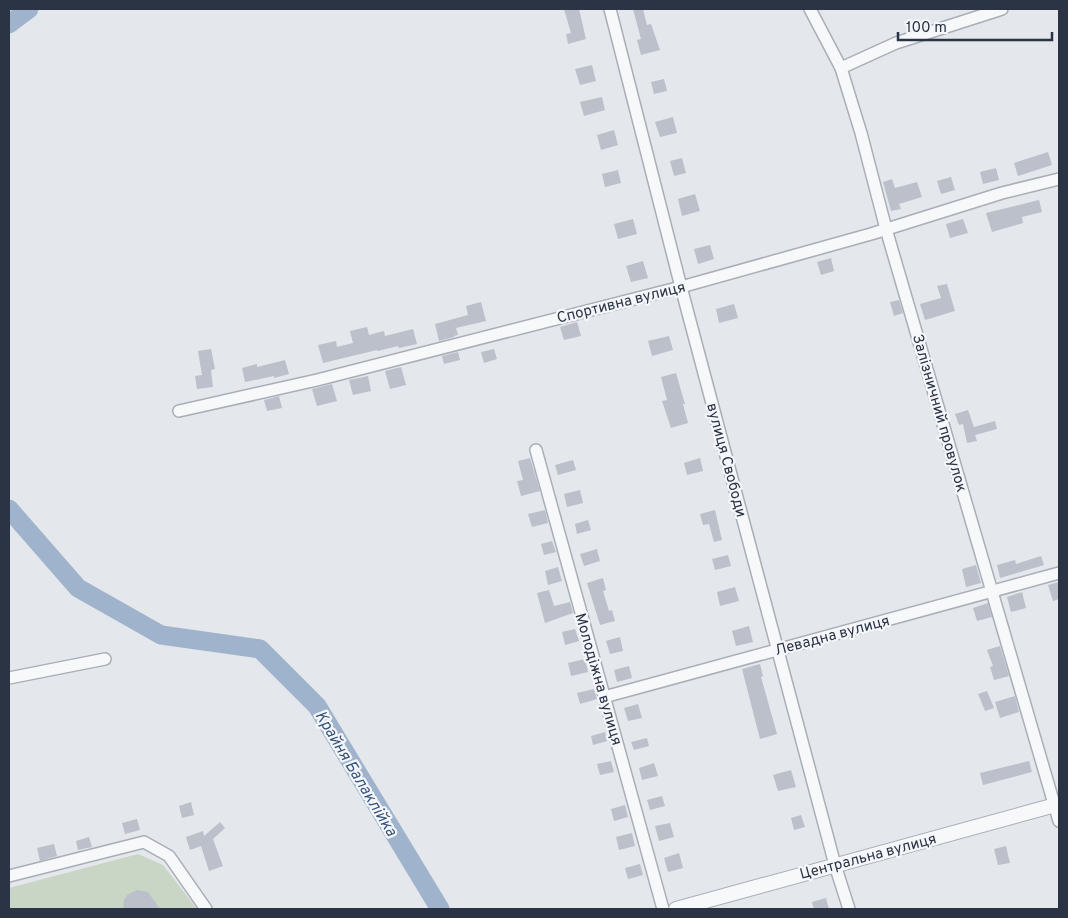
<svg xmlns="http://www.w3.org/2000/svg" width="1068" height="918" font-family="Overpass,sans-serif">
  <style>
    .green { fill: #c9d6c5 }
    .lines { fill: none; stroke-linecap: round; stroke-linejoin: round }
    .river { stroke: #9fb4cc; stroke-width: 19 }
    .building { fill: #bbc0ca }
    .minor-casing { stroke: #a9aeb7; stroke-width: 14 }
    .tertiary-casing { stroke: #a9aeb7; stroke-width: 16 }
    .minor { stroke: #f7f8fa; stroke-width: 11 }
    .tertiary { stroke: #f7f8fa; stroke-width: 14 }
    .labels { text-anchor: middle; stroke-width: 4.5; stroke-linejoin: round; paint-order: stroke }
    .street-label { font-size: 15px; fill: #2b3445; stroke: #f4f6f9 }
    .water-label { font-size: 16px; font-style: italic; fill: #34527a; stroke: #f4f6f9 }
  </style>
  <rect width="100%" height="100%" fill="#e4e7ec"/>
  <path class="green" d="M138 854 163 865 197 909H9V888Z"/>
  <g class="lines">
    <g class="river">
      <path d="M9 24 29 9"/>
      <path d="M9 509 78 588 161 635 260 649 317 706 440 909"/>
    </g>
  </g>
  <g class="building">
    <path d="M564 9H579L586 39 568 44 566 34 571 33Z"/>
    <path d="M633 9H643L647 25 651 24 660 50 641 55 637 40 641 39Z"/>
    <path d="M592 65 596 81 580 85 575 69Z"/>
    <path d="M664 79 667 91 654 94 651 82Z"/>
    <path d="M602 97 605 110 584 116 580 102Z"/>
    <path d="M673 117 677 133 660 137 655 122Z"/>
    <path d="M614 130 618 145 601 150 597 135Z"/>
    <path d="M1048 152 1052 165 1018 176 1014 163Z"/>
    <path d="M682 158 686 173 674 176 670 161Z"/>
    <path d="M996 168 999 180 983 184 980 172Z"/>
    <path d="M618 170 621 183 605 187 602 174Z"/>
    <path d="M951 177 955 190 941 194 937 181Z"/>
    <path d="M892 179 895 188 917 182 922 197 899 204 901 209 891 211 883 182Z"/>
    <path d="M695 194 700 211 682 216 678 199Z"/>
    <path d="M1039 200 1042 212 1022 217 1023 223 992 232 986 213Z"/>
    <path d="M633 219 637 234 618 239 614 224Z"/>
    <path d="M963 219 968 233 950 238 946 224Z"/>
    <path d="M710 245 714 259 698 264 694 249Z"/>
    <path d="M831 258 834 271 821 275 817 262Z"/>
    <path d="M643 261 648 278 631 282 626 266Z"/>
    <path d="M947 284 955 311 925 320 920 304 941 298 937 286Z"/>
    <path d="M899 300 903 313 894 316 890 302Z"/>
    <path d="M481 302 486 321 456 328 458 335 454 336V337L439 341 435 324 468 315 466 306Z"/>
    <path d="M734 304 738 318 719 323 716 309Z"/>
    <path d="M577 322 581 336 564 340 560 327Z"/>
    <path d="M367 327 369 335 384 331 385 336 413 329 417 344 399 348 398 346 378 351 377 350 323 363 318 345 336 341 337 347 353 343 350 331Z"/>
    <path d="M669 336 673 350 652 356 648 341Z"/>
    <path d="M211 349 215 369 211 370 213 387 197 389 195 376 202 375 198 351Z"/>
    <path d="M494 349 497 359 484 363 481 352Z"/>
    <path d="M458 352 460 360 444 364 442 356Z"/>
    <path d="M285 360 289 374 274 378V376L245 382 242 368 257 364V367Z"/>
    <path d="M401 367 406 385 390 389 385 371Z"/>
    <path d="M676 373 685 404H683L688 423 671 428 662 401 667 400 661 377Z"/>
    <path d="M368 376 371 391 353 395 349 380Z"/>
    <path d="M332 384 337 401 317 406 312 389Z"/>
    <path d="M279 396 282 408 267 411 264 400Z"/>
    <path d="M968 410 974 427 995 421 997 429 975 435 977 441 967 443 963 424 959 425 955 414Z"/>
    <path d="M530 458 540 491 521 496 517 481 523 480 518 461Z"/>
    <path d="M700 458 703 471 687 475 684 463Z"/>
    <path d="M573 460 576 470 558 475 555 465Z"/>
    <path d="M580 490 583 503 567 507 564 494Z"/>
    <path d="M545 510 548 523 532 527 528 514Z"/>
    <path d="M715 510 722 540 714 542 709 524 703 525 700 514Z"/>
    <path d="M588 520 591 530 577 534 575 524Z"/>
    <path d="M552 541 556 552 544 555 541 544Z"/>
    <path d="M597 549 600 561 584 566 580 554Z"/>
    <path d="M728 555 731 566 715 570 712 559Z"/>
    <path d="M1041 556 1044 565 1000 578 997 565 1015 560 1016 564Z"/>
    <path d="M976 565 981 583 966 587 962 569Z"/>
    <path d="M558 567 562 581 548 585 545 571Z"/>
    <path d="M603 578 606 590 603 591 609 611 612 610 615 621 600 625 587 583Z"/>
    <path d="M1059 582V599L1053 601 1048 585Z"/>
    <path d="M735 587 739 601 720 606 717 592Z"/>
    <path d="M549 590 554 606 570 602 573 613 545 623 537 593Z"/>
    <path d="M1022 592 1026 608 1011 612 1007 597Z"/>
    <path d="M988 603 992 617 977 621 973 608Z"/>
    <path d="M749 626 753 642 736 646 732 631Z"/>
    <path d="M575 629 579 641 565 645 562 632Z"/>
    <path d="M620 637 623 651 610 654 606 641Z"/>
    <path d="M1000 646 1009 676 994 680 990 667 993 666 987 650Z"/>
    <path d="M585 659 588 672 571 676 568 663Z"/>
    <path d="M760 664 763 676 761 677 777 734 760 739 742 669Z"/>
    <path d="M629 666 632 678 617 682 614 670Z"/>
    <path d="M594 689 597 699 580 704 577 693Z"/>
    <path d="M987 691 994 708 985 711 978 694Z"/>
    <path d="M1015 696 1019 712 1000 718 995 702Z"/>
    <path d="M638 704 642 718 628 721 624 708Z"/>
    <path d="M605 732 607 741 593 745 591 736Z"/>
    <path d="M647 738 649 746 634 750 631 742Z"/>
    <path d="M611 761 614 772 600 775 597 764Z"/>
    <path d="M1029 761 1032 772 983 785 980 773Z"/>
    <path d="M654 763 658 776 642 780 639 768Z"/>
    <path d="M791 770 796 787 778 791 773 775Z"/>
    <path d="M662 796 665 806 650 810 647 800Z"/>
    <path d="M191 802 194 815 182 818 179 806Z"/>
    <path d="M625 805 628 817 614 821 611 809Z"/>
    <path d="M801 815 805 827 794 830 791 818Z"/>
    <path d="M137 819 140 830 125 834 122 823Z"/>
    <path d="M220 822 225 828 213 839 223 866 209 871 201 846 190 850 186 837 203 831 204 836Z"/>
    <path d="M670 823 674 837 659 841 655 826Z"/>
    <path d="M632 833 635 846 619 850 616 837Z"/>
    <path d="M89 837 92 847 78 850 76 841Z"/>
    <path d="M54 844 57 856 40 861 37 848Z"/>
    <path d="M1006 846 1010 863 998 865 994 849Z"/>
    <path d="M679 853 683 868 668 872 664 858Z"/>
    <path d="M640 864 643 875 628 879 625 868Z"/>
    <path d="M137 890 148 892 160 909H123L124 900 127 895Z"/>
    <path d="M826 898 829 909H814L812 902Z"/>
  </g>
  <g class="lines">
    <g class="minor-casing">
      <g id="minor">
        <path d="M610 9 681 287 835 865 849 909"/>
        <path d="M810 9 841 68 861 133 886 229 1059 821"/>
        <path d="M841 68 896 43 1002 9"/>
        <path d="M179 411 317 380 681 287 871 234 1002 193 1059 179"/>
        <path d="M536 450 663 909"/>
        <path d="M9 678 105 659"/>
        <path d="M604 697 1059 573"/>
        <path d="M9 876 144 842 169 856 206 909"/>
      </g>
    </g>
    <g class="tertiary-casing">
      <path id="tertiary" d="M676 909 1059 804"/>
    </g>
    <use href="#minor" class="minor"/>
    <use href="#tertiary" class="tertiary"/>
  </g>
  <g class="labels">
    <g class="street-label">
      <text transform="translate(621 302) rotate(-14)" y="5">Спортивна вулиця</text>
      <text transform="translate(940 413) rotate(74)" y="5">Залізничний провулок</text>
      <text transform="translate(727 460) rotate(75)" y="5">вулиця Свободи</text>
      <text transform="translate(832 635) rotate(-15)" y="5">Левадна вулиця</text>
      <text transform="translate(599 679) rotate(74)" y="5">Молодіжна вулиця</text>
      <text transform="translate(868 856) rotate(-15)" y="5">Центральна вулиця</text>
    </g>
    <g class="water-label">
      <text transform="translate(357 773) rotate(59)" y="6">Крайня Балаклійка</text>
    </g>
  </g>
  <rect width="1068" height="918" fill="none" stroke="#2b3445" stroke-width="20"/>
  <path d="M898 32v8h154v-8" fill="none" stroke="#2b3445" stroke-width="2.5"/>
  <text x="906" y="32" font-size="15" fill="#2b3445" stroke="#f4f6f9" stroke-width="4" paint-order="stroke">100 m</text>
</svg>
